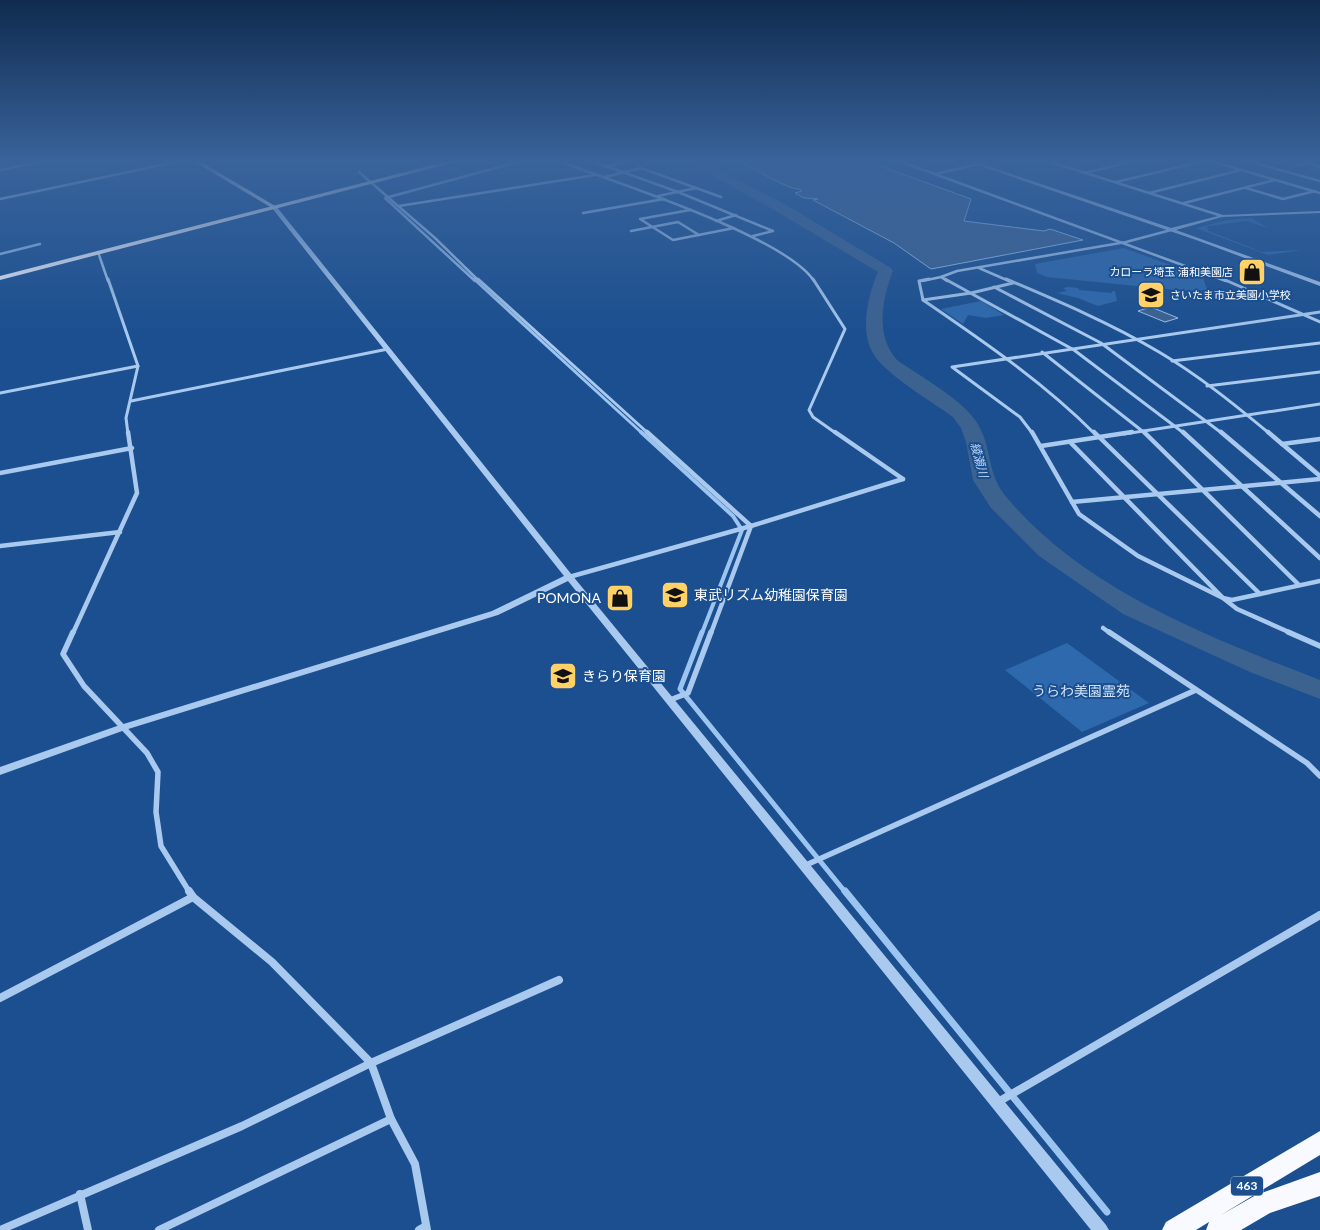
<svg xmlns="http://www.w3.org/2000/svg" width="1320" height="1230" font-family="Lato,'Noto Sans JP',sans-serif">
  <style>
    .green { fill: #2e69ad }
    .water { fill: #3c6290; stroke: #9cc4f0 }
    .lines { fill: none; stroke-linecap: round; stroke-linejoin: round }
    .stream-far4 { stroke: #9cc4f0; stroke-width: 2.5 }
    .stream-far3 { stroke: #9cc4f0; stroke-width: 3 }
    .stream-far2 { stroke: #9cc4f0; stroke-width: 4 }
    .stream-far1 { stroke: #9cc4f0; stroke-width: 5 }
    .stream { stroke: #9cc4f0; stroke-width: 7 }
    .river { fill: #3c6290; fill-rule: evenodd }
    .minor-far4 { stroke: #a9c9ee; stroke-width: 2.5 }
    .minor-far3 { stroke: #a9c9ee; stroke-width: 3 }
    .minor-far2 { stroke: #a9c9ee; stroke-width: 4.5 }
    .minor-far1 { stroke: #a9c9ee; stroke-width: 5.5 }
    .minor { stroke: #a9c9ee; stroke-width: 8 }
    .tertiary { fill: #a9c9ee; fill-rule: evenodd }
    .secondary { fill: #d6e6fa; fill-rule: evenodd }
    .trunk { fill: #f8faff; fill-rule: evenodd }
    .labels { text-anchor: middle; stroke-width: 4; stroke-linejoin: round; paint-order: stroke }
    .far-poi-label { font-size: 11px; fill: #fff; stroke: #1b4f8f; text-anchor: end }
    .far-water-label { font-size: 12px; font-style: italic; fill: #b5d3f5; stroke: #1b4f8f }
    .shield { fill: #1b4f8f; stroke: #bbcadd; stroke-width: 1 }
    .shield-label { font-size: 12px; font-weight: bold; fill: #fff }
    .poi-label { font-size: 14px; fill: #fff; stroke: #1b4f8f; text-anchor: start }
    .park-label { font-size: 14px; fill: #cfe3fa; stroke: #1b4f8f }
  </style>
  <rect width="100%" height="100%" fill="#1b4f8f"/>
  <g class="green">
    <path d="M1251 218 1268 228 1246 221 1210 226 1206 227 1209 229 1206 230 1262 252 1302 250 1268 255 1196 228 1227 220Z"/>
    <path d="M1124 248 1203 277 1206 287 1209 290 1187 291 1047 277 1037 273 1035 264Z"/>
    <path d="M1068 287 1078 288 1079 290 1112 293V291H1115L1117 301 1098 306 1078 298 1057 293 1067 291 1063 288Z"/>
    <path d="M981 301 1004 315 986 318 968 315 963 324 941 309Z"/>
    <path d="M1067 643 1149 703 1082 732 1005 670Z"/>
  </g>
  <g class="water">
    <path d="M740 162H869L971 199 964 221 1044 231 1050 229 1083 240 931 269 894 243 813 200 818 199 804 198 795 193 802 191 799 189C789 190 753 168 740 162Z"/>
    <path d="M1151 307 1178 318 1165 322 1138 311Z"/>
  </g>
  <g class="lines">
    <g class="stream-far4">
      <path d="M0 254 40 244"/>
      <path d="M475 281 385 198 518 162"/>
    </g>
    <path class="stream-far3" d="M474 279 643 434"/>
    <path class="stream-far2" d="M641 432 733 516 742 530 702 633"/>
    <path class="stream-far1" d="M702 632 680 689 846 893"/>
    <path class="stream" d="M845 891 1107 1212"/>
    <path class="river" d="M688 162H703L786 205 891 268 893 271C882 299 875 336 897 360 922 378 969 402 981 430 993 456 987 475 1008 499 1086 591 1211 638 1320 680V699L1250 672 1123 614 1039 556 991 508 973 480 966 442 961 428 953 417C931 401 888 376 874 355 859 332 868 295 878 272L776 211Z"/>
    <g class="minor-far4">
      <path d="M561 162C615 182 786 237 814 281"/>
      <path d="M595 162 678 192 773 231 753 236"/>
      <path d="M902 162 1226 281"/>
      <path d="M1051 162 1222 216"/>
      <path d="M1214 162 1320 193"/>
      <path d="M1251 162 1320 181"/>
      <path d="M1307 162 1320 167"/>
      <path d="M984 163 988 162"/>
      <path d="M1297 165 1309 163"/>
      <path d="M606 167 625 162"/>
      <path d="M0 170 38 162"/>
      <path d="M359 172 435 238 479 281"/>
      <path d="M1084 173 1130 162"/>
      <path d="M935 174 978 164"/>
      <path d="M605 177 641 168 721 197"/>
      <path d="M1116 182 1200 162"/>
      <path d="M1246 188 1283 199 1315 191"/>
      <path d="M1149 193 1241 170"/>
      <path d="M658 196 696 188"/>
      <path d="M0 199 176 162"/>
      <path d="M1184 203 1275 180"/>
      <path d="M399 206 595 175"/>
      <path d="M690 210 640 219 673 240 734 228"/>
      <path d="M583 213 664 199"/>
      <path d="M716 221 736 215"/>
      <path d="M631 231 678 222 699 235"/>
      <path d="M98 252 108 281"/>
      <path d="M979 268 1009 281"/>
      <path d="M922 281 941 277"/>
      <path d="M947 281 941 277 957 271 1126 242 1171 230"/>
    </g>
    <g class="minor-far3">
      <path d="M108 279 138 366 126 418 128 434"/>
      <path d="M478 279 649 434"/>
      <path d="M813 279 845 329 809 410 813 417 837 434"/>
      <path d="M929 279 919 281 923 300C983 341 1043 382 1095 434"/>
      <path d="M945 279 1074 350 1185 434"/>
      <path d="M1006 279C1058 301 1110 323 1159 352 1198 375 1234 404 1270 434"/>
      <path d="M1223 279 1320 322"/>
      <path d="M994 287 1101 343 1223 434"/>
      <path d="M923 300 971 293 1013 283"/>
      <path d="M1042 352 1146 434"/>
      <path d="M1172 361 1320 343"/>
      <path d="M1207 386 1320 372"/>
      <path d="M0 393 138 366"/>
      <path d="M131 401 388 349"/>
      <path d="M1033 434 1020 417 952 367 1320 312"/>
      <path d="M1124 434 1320 404"/>
    </g>
    <g class="minor-far2">
      <path d="M647 432 751 526 711 633"/>
      <path d="M835 432 903 479"/>
      <path d="M1032 432 1079 514 1138 556 1223 598 1232 600 1320 581"/>
      <path d="M1094 432 1260 594"/>
      <path d="M1144 432 1299 585"/>
      <path d="M1183 432 1320 558"/>
      <path d="M1221 432 1320 516"/>
      <path d="M1268 432 1320 476"/>
      <path d="M1070 442 1223 598 1237 609 1291 633"/>
      <path d="M1282 444 1320 439"/>
      <path d="M1041 446 1132 432"/>
      <path d="M0 473 132 448"/>
      <path d="M1072 502 1320 479"/>
      <path d="M0 546 120 532"/>
      <path d="M569 577 751 526 903 479"/>
      <path d="M1103 628 1110 633"/>
      <path d="M73 633 137 493 128 432"/>
    </g>
    <g class="minor-far1">
      <path d="M73 632 63 654 84 686 147 753 158 772 156 812 161 846 190 893"/>
      <path d="M1109 632 1307 763 1320 776"/>
      <path d="M1288 632 1320 646"/>
      <path d="M670 700 688 693 711 632"/>
      <path d="M806 865 1196 690"/>
    </g>
    <g class="minor">
      <path d="M189 891 193 897 272 962 371 1063 391 1119 415 1164 427 1230"/>
      <path d="M0 998 193 897"/>
      <path d="M998 1102 1320 915"/>
      <path d="M80 1194 88 1230"/>
      <path d="M0 1230 242 1126 371 1063 559 980"/>
      <path d="M159 1230 391 1119"/>
      <path d="M419 1230 426 1226"/>
    </g>
    <g class="tertiary">
      <path d="M969 162H976L1171 228 1222 215 1320 211V213L1222 217 1176 230 1320 282V286L1199 241Z"/>
      <path d="M272 206H276L572 575 1106 1225 1109 1230H1091L568 581 498 615 125 730 0 775V767L117 726 492 611 564 576 272 208Z"/>
    </g>
    <path class="secondary" d="M195 162H201L277 207 272 208Z"/>
    <g class="trunk">
      <path d="M444 162H456L0 280V276Z"/>
      <path d="M1320 1131V1155L1221 1215 1256 1195 1320 1172V1196L1270 1213 1241 1230H1206L1209 1222 1196 1230H1162L1166 1222Z"/>
    </g>
  </g>
  <linearGradient id="sky" x2="0" y2="1"><stop stop-color="#0f2b4f"/><stop offset="0.48" stop-color="#39639b"/><stop offset="1" stop-color="#39639b" stop-opacity="0"/></linearGradient>
  <rect width="1320" height="335" fill="url(#sky)"/>
  <defs>
    <g id="shop-square" transform="scale(1.4375)"><rect x="-9" y="-9" width="18" height="18" rx="4" fill="#ffd166" stroke="#1b4f8f"/><path d="M-5-2.5h2.3a2.7 3.5 0 0 1 5.4 0H5L5.5 6h-11ZM-1.5-2.5h3a1.5 2.3 0 0 0-3 0Z" fill="#111"/></g>
    <g id="school-square" transform="scale(1.4375)"><rect x="-9" y="-9" width="18" height="18" rx="4" fill="#ffd166" stroke="#1b4f8f"/><path d="M0-5L7-2L0 1L-7-2ZM-4 1L0 2.5L4 1V4Q0 6-4 4Z" fill="#111"/></g>
  </defs>
  <g fill-rule="evenodd">
    <use href="#shop-square" x="1252" y="272"/>
    <use href="#school-square" x="1151" y="295"/>
    <use href="#school-square" x="675" y="595"/>
    <use href="#shop-square" x="620" y="598"/>
    <use href="#school-square" x="563" y="676"/>
  </g>
  <g class="labels">
    <g class="far-poi-label">
      <text x="1233" y="276">カローラ埼玉 浦和美園店</text>
      <text x="1170" y="299" text-anchor="start">さいたま市立美園小学校</text>
    </g>
    <g class="far-water-label">
      <text transform="translate(979 460) rotate(75)" y="4">綾瀬川</text>
    </g>
    <rect class="shield" x="1231" y="1176.5" width="32" height="19" rx="4"/>
    <g class="shield-label">
      <text x="1247" y="1190">463</text>
    </g>
    <g class="poi-label">
      <text x="694" y="600">東武リズム幼稚園保育園</text>
      <text x="601" y="603" text-anchor="end">POMONA</text>
      <text x="582" y="681">きらり保育園</text>
    </g>
    <g class="park-label">
      <text x="1081" y="696">うらわ美園霊苑</text>
    </g>
  </g>
</svg>
